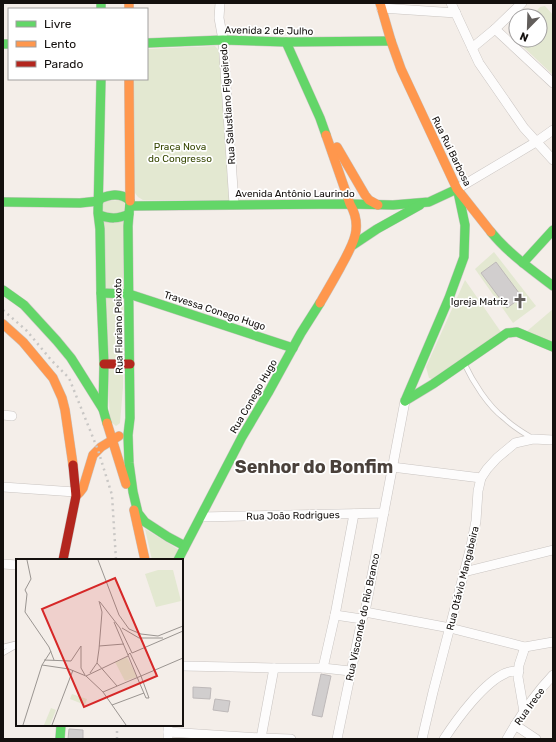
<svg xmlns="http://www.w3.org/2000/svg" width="556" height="742" font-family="Rubik,sans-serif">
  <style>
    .green { fill: #e3e8d1 }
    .building { fill: #d1cece; stroke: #beb9b9 }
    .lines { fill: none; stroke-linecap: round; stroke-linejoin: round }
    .lane-casing { stroke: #c9c4c1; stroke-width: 6 }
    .street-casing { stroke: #c9c4c1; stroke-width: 10 }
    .fast-casing { stroke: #c9c4c1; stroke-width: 10 }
    .slow-casing { stroke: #c9c4c1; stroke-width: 10 }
    .jam-casing { stroke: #c9c4c1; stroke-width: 10 }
    .lane { stroke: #fdfcfc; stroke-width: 4.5 }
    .street { stroke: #fdfcfc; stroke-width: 9 }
    .fast { stroke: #63d668; stroke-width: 9 }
    .slow { stroke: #ff974d; stroke-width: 9 }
    .jam { stroke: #b3261e; stroke-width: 9 }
    .rail { stroke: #c9c7c5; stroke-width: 2.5; stroke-dasharray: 2 4; stroke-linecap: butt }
    .labels { text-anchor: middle; stroke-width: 3.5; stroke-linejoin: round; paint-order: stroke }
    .street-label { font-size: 10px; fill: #14100e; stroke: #fff }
    .park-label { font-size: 10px; fill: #354600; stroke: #fff }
    .poi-label { font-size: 10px; fill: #14100e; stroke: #fff; text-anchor: end }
    .town-label { font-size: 18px; font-weight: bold; fill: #4a413b; stroke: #fff }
    .inset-road { fill: none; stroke: #9a9591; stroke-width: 1 }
    .view { fill: #d62828; fill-opacity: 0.15; stroke: #d62828; stroke-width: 2 }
    .inset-edge { fill: none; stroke: #14100e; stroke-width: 2 }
  </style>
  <rect width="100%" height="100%" fill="#f4eee9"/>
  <g class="green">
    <path d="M545 6 553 15V75L514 38 516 34V40H540V16H532L540 7Z"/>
    <path d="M215 46 221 53 232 200H143L138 197 132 189V79H147V49Z"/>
    <path d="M124 200 123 387 120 423 116 426 110 421 106 338 102 201Z"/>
    <path d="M494 252 536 306 513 323 475 269Z"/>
    <path d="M465 280 503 335 435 380 429 378 426 367Z"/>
    <path d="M553 309V344L526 332Z"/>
    <path d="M145 529 181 551 177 560H152Z"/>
  </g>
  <g class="building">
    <path d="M496 262 522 297 507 308 481 273Z"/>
    <path d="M321 674 331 676 322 717 312 715Z"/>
    <path d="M193 687 211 688 210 699 193 698Z"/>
    <path d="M215 699 230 701 228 712 213 710Z"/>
    <path d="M69 729 83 730V739H68Z"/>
  </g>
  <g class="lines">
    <g class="lane-casing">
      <g id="lane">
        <path d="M464 363C473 382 488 406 504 418 512 426 522 432 532 438"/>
        <path d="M3 647 15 644"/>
        <path d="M3 653 17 645"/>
      </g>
    </g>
    <g class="street-casing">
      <g id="street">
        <path d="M220 3 219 18 223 40 234 204"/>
        <path d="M451 3 479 63 524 128 553 160"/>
        <path d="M381 8 456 13"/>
        <path d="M495 29 553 83"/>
        <path d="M472 48 495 29 522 3"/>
        <path d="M457 189 536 142 553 130"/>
        <path d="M3 415 12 416"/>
        <path d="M392 467 481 478"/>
        <path d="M3 487 75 492"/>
        <path d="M201 517 384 513"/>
        <path d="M3 564 17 565"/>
        <path d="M464 572 553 550"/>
        <path d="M365 612 450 628 525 647"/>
        <path d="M335 615 362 619"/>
        <path d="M182 666 274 668H323L350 671"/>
        <path d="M323 668 335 615 354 514"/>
        <path d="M524 712 518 677 519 665 525 647 553 642"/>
        <path d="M515 725 536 739"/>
        <path d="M168 732 261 738 291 739"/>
        <path d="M261 738 274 668"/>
        <path d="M168 739V725"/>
        <path d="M337 739 362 619 365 612 405 401"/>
        <path d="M422 739 433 692 471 546 476 521 478 491 481 478 487 469 497 458 515 443 533 439 553 440"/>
        <path d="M444 739C457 719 484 682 506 673 510 671 515 671 519 671"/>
        <path d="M507 739C520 716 535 694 553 675"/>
      </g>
    </g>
    <g class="fast-casing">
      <g id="fast">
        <path d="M101 3V9"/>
        <path d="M286 42 320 118 326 135"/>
        <path d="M147 43 223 40 286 42 391 41"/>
        <path d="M3 44H9"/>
        <path d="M101 79 98 213 100 229 101 293 104 364 103 409 107 423"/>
        <path d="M99 199C109 195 120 192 129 200"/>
        <path d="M130 201 128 226 130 418 128 435 129 463 133 492 138 513 145 522 168 537 183 545 184 548"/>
        <path d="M3 202 80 203 99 201"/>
        <path d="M130 206 350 204 393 205 429 202 457 189"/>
        <path d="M99 215C110 219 118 219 129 214"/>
        <path d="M491 232C508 253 532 270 553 286"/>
        <path d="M353 245 377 229 420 205"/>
        <path d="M523 263 553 230"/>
        <path d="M3 290 24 305 57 341 71 358 103 409"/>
        <path d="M101 293 129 294 293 348"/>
        <path d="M405 401 449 298 464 257 465 225 458 192"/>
        <path d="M405 401 433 384 507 333 517 332 553 347"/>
        <path d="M178 560 242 437 268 393 301 333 320 303"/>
        <path d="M60 739 61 725"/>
      </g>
    </g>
    <g class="slow-casing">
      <g id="slow">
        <path d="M129 3V9"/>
        <path d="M380 3 391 41 401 69 457 189 491 232"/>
        <path d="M129 79 130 201"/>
        <path d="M337 147 365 195 369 200 378 205"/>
        <path d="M320 303C327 291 334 279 340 268 352 246 364 228 350 204L326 135"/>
        <path d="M3 324 23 342 53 378 62 398 65 410 73 465"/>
        <path d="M107 423 126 484"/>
        <path d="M76 496 80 492 83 488 93 455 101 447 119 436"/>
        <path d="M134 510 145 560"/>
      </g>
    </g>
    <g class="jam-casing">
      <g id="jam">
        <path d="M104 364H130"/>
        <path d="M63 560 76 496 73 465"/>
      </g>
    </g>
    <use href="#lane" class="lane"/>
    <use href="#street" class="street"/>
    <use href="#fast" class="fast"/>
    <use href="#slow" class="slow"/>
    <use href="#jam" class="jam"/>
    <g class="rail">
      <path d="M3 310 27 331 52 361 69 378 98 450 112 495 116 560"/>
      <path d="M117 739V725"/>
    </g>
  </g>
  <defs>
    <g id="church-bare" transform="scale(1.2)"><path d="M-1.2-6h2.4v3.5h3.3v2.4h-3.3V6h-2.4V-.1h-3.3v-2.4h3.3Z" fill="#625e5b" stroke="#fff" stroke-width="2.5" paint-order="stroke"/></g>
  </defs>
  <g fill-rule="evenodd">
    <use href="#church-bare" x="520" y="301"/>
  </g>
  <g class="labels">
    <g class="street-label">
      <text transform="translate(269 30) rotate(1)" y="4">Avenida 2 de Julho</text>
      <text transform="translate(227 104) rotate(-94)" y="4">Rua Salustiano Figueiredo</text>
      <text transform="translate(452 151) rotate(64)" y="4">Rua Rui Barbosa</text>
      <text x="295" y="197">Avenida Antônio Laurindo</text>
      <text transform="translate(215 310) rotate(18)" y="4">Travessa Conego Hugo</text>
      <text transform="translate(118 326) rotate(-91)" y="4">Rua Floriano Peixoto</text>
      <text transform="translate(253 396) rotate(-60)" y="4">Rua Conego Hugo</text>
      <text transform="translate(293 515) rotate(-1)" y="4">Rua João Rodrigues</text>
      <text transform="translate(462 578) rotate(-76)" y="4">Rua Otávio Mangabeira</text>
      <text transform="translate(362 617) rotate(-78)" y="4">Rua Visconde do Rio Branco</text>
      <text transform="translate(529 706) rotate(-54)" y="4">Rua Irece</text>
    </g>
    <g class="park-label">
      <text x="180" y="150">Praça Nova<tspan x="180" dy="12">do Congresso</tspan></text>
    </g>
    <g class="poi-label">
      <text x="508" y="305">Igreja Matriz</text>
    </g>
    <g class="town-label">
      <text x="314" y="473">Senhor do Bonfim</text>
    </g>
  </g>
  <g transform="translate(16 559)">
    <rect width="167" height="167" fill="#f4eee9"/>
    <path d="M142 11H157L165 42 140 48 129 15ZM111 98 121 118 109 122 99 103ZM56 135 71 140 69 146 54 140ZM35 149 40 151 34 166H28Z" fill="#e3e8d1"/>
    <path class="inset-road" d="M11 1 15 20 9 31 11 35 9 53 33 88 38 101M82 1 103 56 113 70 125 75 142 77 167 67M84 43 104 69 116 94M98 63 112 96M106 69 123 79H147M65 87V109L69 116M83 87 108 85M35 92 26 106 53 110 70 117M116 94 167 72M28 101 55 102 65 87M81 104 101 127M74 114 81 104 83 90 86 53 83 42M121 118 130 139H133L125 117 167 99M87 133 125 117 114 94 112 96 121 118M96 146 128 134M7 166 26 106M36 166 57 111M110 166 87 133 70 117 112 97"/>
    <path class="view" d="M99 19 141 117 68 148 26 50Z"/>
    <rect width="167" height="167" class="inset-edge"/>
  </g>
  <rect width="556" height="742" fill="none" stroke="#14100e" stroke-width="8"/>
  <rect x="8" y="8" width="140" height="72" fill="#ffffff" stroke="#a19f9f"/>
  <rect x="16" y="21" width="20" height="6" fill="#63d668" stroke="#a19f9f"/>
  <text x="44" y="28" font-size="12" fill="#14100e">Livre</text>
  <rect x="16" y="41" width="20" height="6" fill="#ff974d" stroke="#a19f9f"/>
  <text x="44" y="48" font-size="12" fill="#14100e">Lento</text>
  <rect x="16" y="61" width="20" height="6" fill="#b3261e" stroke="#a19f9f"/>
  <text x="44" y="68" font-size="12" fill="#14100e">Parado</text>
  <g transform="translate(528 28) rotate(203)"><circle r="19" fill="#ffffff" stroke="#a19f9f"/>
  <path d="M0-3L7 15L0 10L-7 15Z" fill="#625e5b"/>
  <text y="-6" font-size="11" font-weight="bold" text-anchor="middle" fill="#14100e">N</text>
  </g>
</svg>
